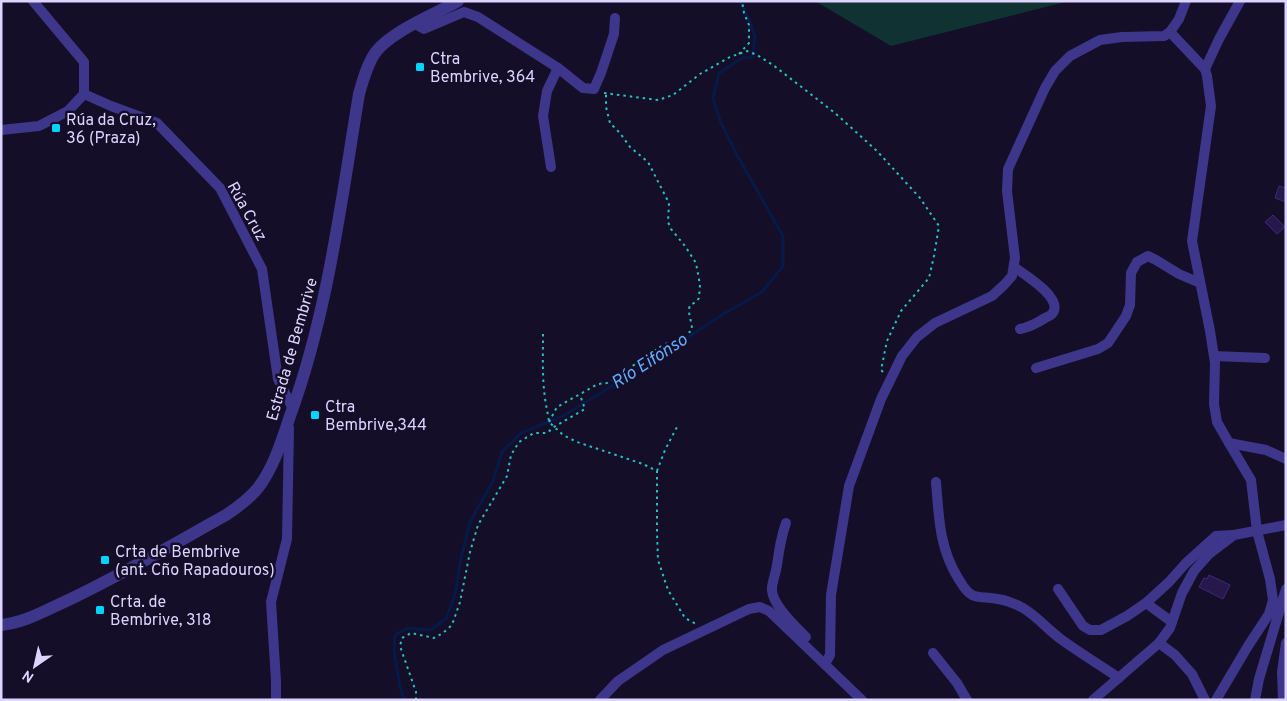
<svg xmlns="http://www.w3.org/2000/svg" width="1287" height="701" font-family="Overpass,sans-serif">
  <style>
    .green { fill: #103233 }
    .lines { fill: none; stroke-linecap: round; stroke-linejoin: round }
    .stream { stroke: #061a49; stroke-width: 3 }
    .building { fill: #26184b; stroke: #3e2978 }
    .path { stroke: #26c1c2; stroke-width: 2; stroke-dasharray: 2.5 4; stroke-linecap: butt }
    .minor { stroke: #3e368b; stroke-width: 10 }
    .tertiary { stroke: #3e368b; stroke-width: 12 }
    .poi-dot { fill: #01d5ff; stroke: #140e28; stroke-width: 2 }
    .labels { text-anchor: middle; stroke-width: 5; stroke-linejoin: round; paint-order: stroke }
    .poi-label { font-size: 16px; fill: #ddd5ff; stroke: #140e28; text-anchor: start }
    .street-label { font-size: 16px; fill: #ddd5ff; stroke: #140e28 }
    .water-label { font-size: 18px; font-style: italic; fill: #63acff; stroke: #140e28 }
  </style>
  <rect width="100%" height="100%" fill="#140e28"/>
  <path class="green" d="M815 1H1069L891 46Z"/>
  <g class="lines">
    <path class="stream" d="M404 700 400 686 394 652 395 635 408 628 430 630 446 619 455 595 461 558 470 522 493 481 502 452 521 433 563 416 648 364 725 313 762 292 783 266V236L737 155 721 123 713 98 719 73 742 58 752 57 755 37 750 22 740 1"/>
  </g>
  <g class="building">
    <path d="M1279 186 1286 188V202L1275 198Z"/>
    <path d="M1273 215 1285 227 1277 234 1265 222Z"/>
    <path d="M1209 575 1230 585 1223 599 1199 587 1204 578 1207 579Z"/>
  </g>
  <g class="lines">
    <g class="path">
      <path d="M739 54 749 43V25L744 13 742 1"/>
      <path d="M604 93 658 100 673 95 700 74 730 57 747 51 757 55 773 65 835 113 877 151 920 198 939 226 934 256 929 278 901 311 887 341 881 370 883 372"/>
      <path d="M543 334C543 355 542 377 545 398 546 406 548 414 549 422L563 435 577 442 643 464 657 471V533L658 560 668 590 685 618 696 624"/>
      <path d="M549 422 557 407 598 384 607 383C624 373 640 360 657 349 667 342 683 338 692 330 692 320 687 314 690 305L696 302 699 298 700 285 696 263 685 246 671 229 668 222 669 203 648 162 630 147 620 133 610 123 606 107V93"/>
      <path d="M657 471 665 450 678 425"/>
      <path d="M416 700V692L400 646 402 638 411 633 434 638 443 633 452 625 460 602 470 552 478 525 507 476 511 455 519 442 534 433H547L554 427 585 409 580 395"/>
    </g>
    <g class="minor">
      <path d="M33 1 84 62V94"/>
      <path d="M415 24 424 29 464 12 478 17 558 68 583 88 594 89 601 73 614 34 615 18"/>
      <path d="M1170 32 1205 69 1207 76 1211 106 1192 241 1210 331 1215 363 1214 404 1217 422 1229 443 1251 480 1257 531 1270 579 1273 600 1269 614 1248 646 1216 700"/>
      <path d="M1205 69 1219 39 1240 1"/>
      <path d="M1 130 39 126 68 111 84 94 111 106 157 123 220 188 262 269 278 379 293 409"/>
      <path d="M551 167 543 116 547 91 558 68"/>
      <path d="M1014 267C1024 274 1065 299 1052 314 1050 316 1047 317 1045 318 1036 324 1030 327 1020 329"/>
      <path d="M1214 356 1265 358"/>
      <path d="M1036 368 1098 349 1108 343 1126 316 1130 305 1131 273 1137 262 1148 256 1156 260 1179 274 1200 283"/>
      <path d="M1229 443 1266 450 1286 459"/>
      <path d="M936 482C939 517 939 547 958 578 962 584 965 591 972 595 978 598 985 597 991 598 1002 599 1014 603 1023 608 1038 617 1048 630 1062 640 1080 653 1100 665 1119 678"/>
      <path d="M786 523C781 537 779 550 777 565 776 572 773 580 772 587 770 603 795 626 806 637"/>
      <path d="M1058 589 1083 626 1090 630H1101L1127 616 1146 603 1169 582 1186 563 1216 536 1233 535"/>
      <path d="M1146 603 1172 622"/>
      <path d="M1159 643 1175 655 1192 674 1205 700"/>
      <path d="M933 653 957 683 967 700"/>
      <path d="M825 664 830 655 831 595 849 486 881 399 902 356 917 337 935 323 992 296 1004 285 1012 276 1015 258 1007 191 1008 169 1045 88 1055 71 1070 56 1100 40 1122 37 1164 36 1170 32 1179 19 1186 1"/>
      <path d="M276 700V681L271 602 287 539 289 428"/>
      <path d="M600 700 618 681 663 650 749 609 760 607 769 611 862 700"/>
      <path d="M1093 700 1159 643 1170 628 1182 593 1194 571 1209 554 1234 535 1286 525"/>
      <path d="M1255 700 1259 679 1286 589"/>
      <path d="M1283 700 1282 672 1286 643"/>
    </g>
    <path class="tertiary" d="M1 625C23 623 42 612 62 603 118 577 172 545 226 515 238 507 249 499 258 488 274 467 282 440 290 416 328 312 341 202 359 94 363 80 367 65 375 53 391 31 434 15 458 1"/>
  </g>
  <g class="poi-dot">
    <rect x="415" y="62" width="10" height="10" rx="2.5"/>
    <rect x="51" y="123" width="10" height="10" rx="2.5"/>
    <rect x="310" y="410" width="10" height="10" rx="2.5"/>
    <rect x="100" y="555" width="10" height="10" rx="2.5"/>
    <rect x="95" y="605" width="10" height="10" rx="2.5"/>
  </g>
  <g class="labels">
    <g class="poi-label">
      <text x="430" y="64">Ctra<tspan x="430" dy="18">Bembrive, 364</tspan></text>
      <text x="66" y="125">Rúa da Cruz,<tspan x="66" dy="18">36 (Praza)</tspan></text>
      <text x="325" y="412">Ctra<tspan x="325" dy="18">Bembrive,344</tspan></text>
      <text x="115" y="557">Crta de Bembrive<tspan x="115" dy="18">(ant. Cño Rapadouros)</tspan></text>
      <text x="110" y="607">Crta. de<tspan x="110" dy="18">Bembrive, 318</tspan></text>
    </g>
    <g class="street-label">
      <text transform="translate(248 211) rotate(61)" y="6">Rúa Cruz</text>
      <text transform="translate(291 349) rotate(-74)" y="6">Estrada de Bembrive</text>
    </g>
    <g class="water-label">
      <text transform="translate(649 361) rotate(-33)" y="6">Río Eifonso</text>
    </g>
  </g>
  <rect width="1287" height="701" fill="none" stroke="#ddd5ff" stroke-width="5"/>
  <g transform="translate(35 666) rotate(214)" stroke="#140e28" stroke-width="4" paint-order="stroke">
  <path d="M0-4L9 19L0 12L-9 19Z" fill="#ddd5ff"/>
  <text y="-8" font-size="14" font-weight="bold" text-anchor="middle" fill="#ddd5ff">N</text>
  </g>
</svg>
